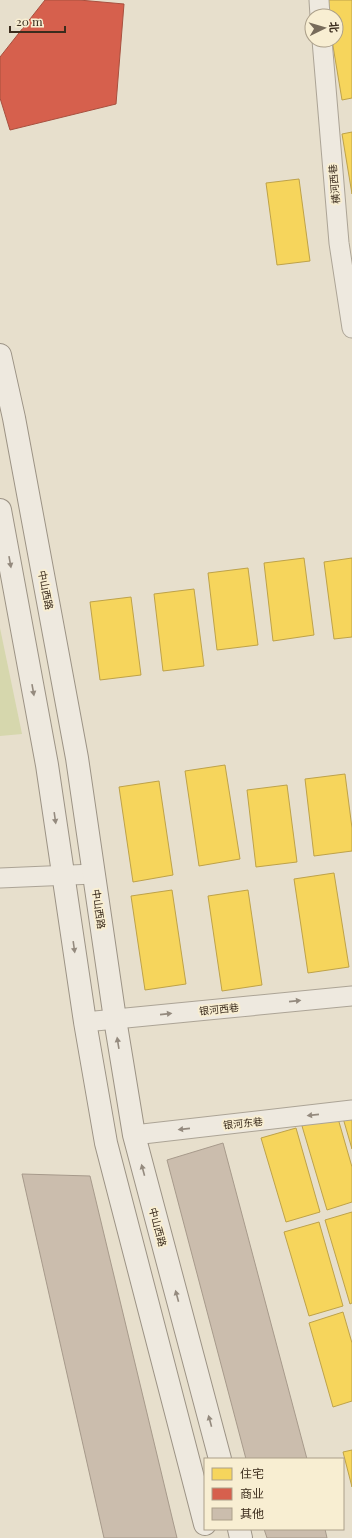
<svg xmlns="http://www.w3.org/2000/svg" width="352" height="1538" font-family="'Playfair Display','Noto Sans SC',serif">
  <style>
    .green { fill: #d6d7ad }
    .homes { fill: #f6d55c; stroke: #bea249 }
    .shops { fill: #d6604d; stroke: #a8503f }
    .building { fill: #cbbdad; stroke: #a79a8b }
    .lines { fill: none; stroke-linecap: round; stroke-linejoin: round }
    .minor-casing { stroke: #aca496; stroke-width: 21 }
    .secondary-casing { stroke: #9c9385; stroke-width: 24 }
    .minor { stroke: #eee9df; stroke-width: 19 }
    .secondary { stroke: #eee9df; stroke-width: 22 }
    .oneway { fill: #948a7e }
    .labels { text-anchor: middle; stroke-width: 4; stroke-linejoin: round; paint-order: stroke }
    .street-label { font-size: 10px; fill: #3b2c1d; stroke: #f8eed2 }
  </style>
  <rect width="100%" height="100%" fill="#e7dfcc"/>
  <path class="green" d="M0 628 22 734 0 736Z"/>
  <g class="homes">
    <path d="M325 0H352V98L342 100 332 40H336V16H328Z"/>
    <path d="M352 132V194L342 134Z"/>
    <path d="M299 179 310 261 277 265 266 183Z"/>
    <path d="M304 558 314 635 273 641 264 563Z"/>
    <path d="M352 558V637L334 639 324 562Z"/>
    <path d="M248 568 258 645 217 650 208 573Z"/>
    <path d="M194 589 204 666 163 671 154 594Z"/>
    <path d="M131 597 141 675 100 680 90 602Z"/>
    <path d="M225 765 240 859 199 866 185 771Z"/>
    <path d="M345 774 352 828V851L314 856 305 779Z"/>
    <path d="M159 781 173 875 133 882 119 787Z"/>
    <path d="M287 785 297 862 256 867 247 790Z"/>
    <path d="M334 873 349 967 308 973 294 879Z"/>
    <path d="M172 890 186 984 145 990 131 896Z"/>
    <path d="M248 890 262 985 222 991 208 896Z"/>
    <path d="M337 1115 352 1167V1202L327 1210 302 1126Z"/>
    <path d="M352 1115V1149L343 1118Z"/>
    <path d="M296 1128 320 1212 286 1222 261 1138Z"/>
    <path d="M352 1212V1303L350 1304 325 1220Z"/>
    <path d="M319 1222 343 1306 309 1316 284 1232Z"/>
    <path d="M343 1312 352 1343V1401L333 1407 309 1323Z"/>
    <path d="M352 1450V1487L343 1452Z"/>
  </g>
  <path class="shops" d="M45 0H79L124 4 116 104 10 130 0 98V57Z"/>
  <g class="building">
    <path d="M223 1143 307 1459H246L167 1160Z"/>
    <path d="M22 1174 90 1176 177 1538H104Z"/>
    <path d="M264 1529H325L327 1538H267Z"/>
  </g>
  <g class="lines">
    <g class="minor-casing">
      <g id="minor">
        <path d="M319 0 320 16"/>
        <path d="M322 40 339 243 352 328"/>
        <path d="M0 878 94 874"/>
        <path d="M85 1022 352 996"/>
        <path d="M134 1135 352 1110"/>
      </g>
    </g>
    <g class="secondary-casing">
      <g id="secondary">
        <path d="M0 355 14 418 77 758 115 1019 134 1135 220 1459"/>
        <path d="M0 510 47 765 85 1022 106 1143 205 1524"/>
        <path d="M239 1529 241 1538"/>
      </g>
    </g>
    <use href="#minor" class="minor"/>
    <use href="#secondary" class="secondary"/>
  </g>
  <defs><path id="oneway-solid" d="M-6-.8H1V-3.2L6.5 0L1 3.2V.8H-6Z"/></defs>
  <g class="oneway">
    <use href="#oneway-solid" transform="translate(10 562) rotate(80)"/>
    <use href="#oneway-solid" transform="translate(33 690) rotate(80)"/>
    <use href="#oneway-solid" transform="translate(55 818) rotate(82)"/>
    <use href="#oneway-solid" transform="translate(74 947) rotate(82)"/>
    <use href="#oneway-solid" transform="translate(295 1001) rotate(-6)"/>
    <use href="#oneway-solid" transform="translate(166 1014) rotate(-6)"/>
    <use href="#oneway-solid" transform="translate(118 1043) rotate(-99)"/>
    <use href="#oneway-solid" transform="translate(313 1115) rotate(174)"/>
    <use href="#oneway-solid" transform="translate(184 1129) rotate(174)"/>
    <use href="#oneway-solid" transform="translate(143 1170) rotate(-105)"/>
    <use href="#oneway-solid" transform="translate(177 1296) rotate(-105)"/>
    <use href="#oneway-solid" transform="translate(210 1421) rotate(-105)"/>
  </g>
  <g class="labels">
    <g class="street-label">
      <text transform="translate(334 184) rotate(-95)" y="4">横河西巷</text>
      <text transform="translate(46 590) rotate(79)" y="4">中山西路</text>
      <text transform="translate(99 909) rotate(82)" y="4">中山西路</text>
      <text transform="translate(219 1009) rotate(-6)" y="4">银河西巷</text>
      <text transform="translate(243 1123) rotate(-6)" y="4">银河东巷</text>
      <text transform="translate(158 1227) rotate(75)" y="4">中山西路</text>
    </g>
  </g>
  <rect x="204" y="1458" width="140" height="72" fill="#f8eed2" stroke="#aca08a"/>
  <rect x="212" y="1468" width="20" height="12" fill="#f6d55c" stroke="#aca08a"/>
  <text x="240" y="1478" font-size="12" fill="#3b2c1d">住宅</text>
  <rect x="212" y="1488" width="20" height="12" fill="#d6604d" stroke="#aca08a"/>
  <text x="240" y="1498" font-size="12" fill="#3b2c1d">商业</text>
  <rect x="212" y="1508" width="20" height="12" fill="#cbbdad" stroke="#aca08a"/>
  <text x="240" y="1518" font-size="12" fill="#3b2c1d">其他</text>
  <g transform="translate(324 28) rotate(85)"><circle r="19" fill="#f8eed2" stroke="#aca08a"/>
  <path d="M0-3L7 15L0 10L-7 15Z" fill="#776b5a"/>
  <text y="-6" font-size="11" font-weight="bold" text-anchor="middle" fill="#3b2c1d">北</text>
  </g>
  <path d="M10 26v6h55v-6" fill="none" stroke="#3b2c1d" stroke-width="2"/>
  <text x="16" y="26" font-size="12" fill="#3b2c1d" stroke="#f8eed2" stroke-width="3" paint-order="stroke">20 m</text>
</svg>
